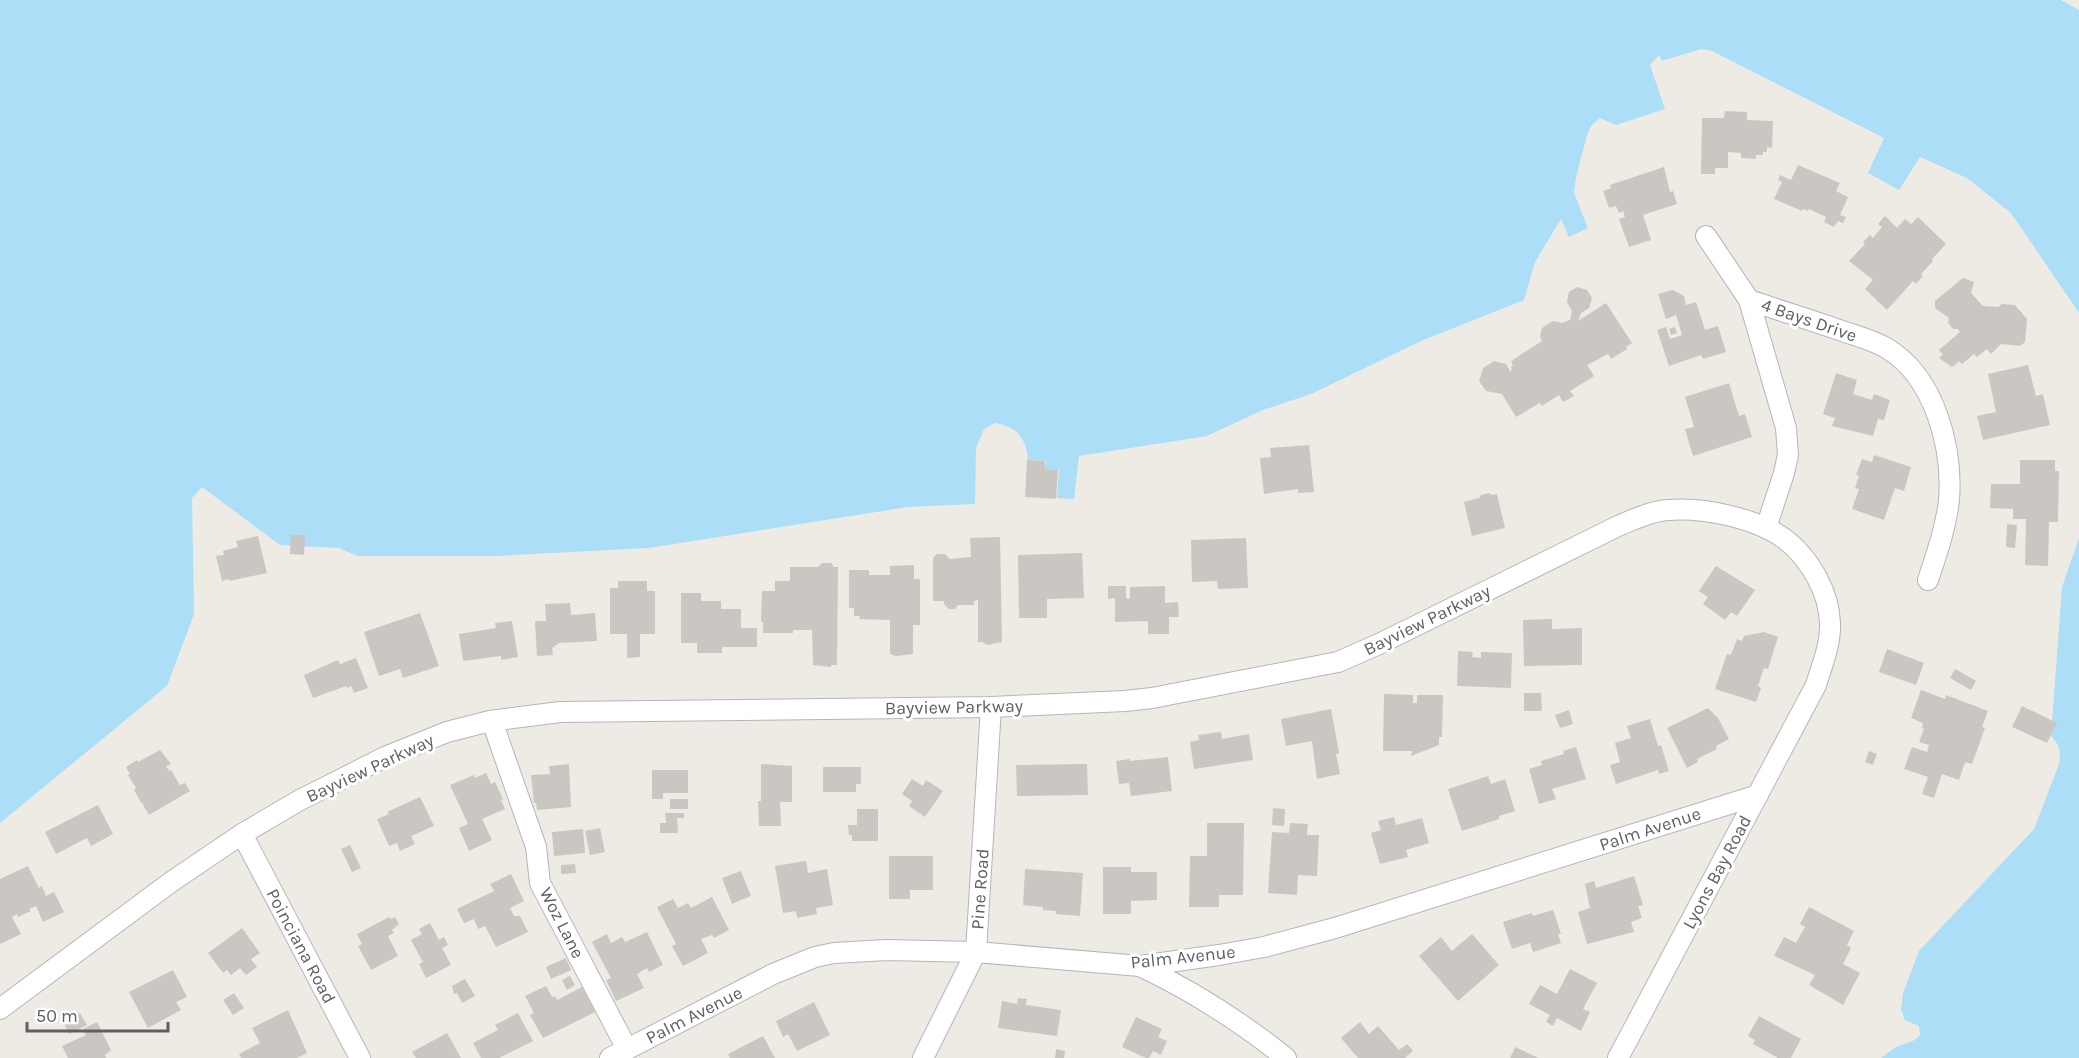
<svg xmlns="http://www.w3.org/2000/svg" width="2079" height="1058" font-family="Karla,sans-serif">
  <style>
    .water { fill: #acdef8 }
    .building { fill: #cac6c2 }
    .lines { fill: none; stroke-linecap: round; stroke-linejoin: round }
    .minor-casing { stroke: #b3b6b9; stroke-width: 22 }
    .minor { stroke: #fff; stroke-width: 20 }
    .labels { text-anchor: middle; stroke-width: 6; stroke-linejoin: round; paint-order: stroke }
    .street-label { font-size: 18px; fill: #5d6164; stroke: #fff }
  </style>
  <rect width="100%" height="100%" fill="#eeebe5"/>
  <g class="water">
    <path d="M0 0H2061L2079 10V313L2011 213 1967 178 1920 157 1899 190 1868 173 1884 138 1712 51 1701 49 1662 61 1659 55 1650 65 1665 109 1616 125 1600 118 1591 126 1587 135 1576 177 1574 193 1588 228 1569 237 1561 219 1535 262 1524 300 1421 341 1311 394 1263 410 1207 436 1079 456 1074 499 1057 498 1059 470 1045 469 1046 461 1028 460C1026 438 1018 427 995 423L984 429 976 448 975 504 908 507 649 548 496 556H357L339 548 280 545 202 487 192 498 194 614 167 686 0 823Z"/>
    <path d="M2079 538V1058H1881L1896 1047 1915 1040 1920 1035 1919 1026 1905 1020 1901 1009 1903 993 1919 951 2034 829 2059 764C2061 752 2060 745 2051 736L2062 587Z"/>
  </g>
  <g class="building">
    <path d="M1725 111 1747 112V120L1773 121 1772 148 1767 147V152H1763V155H1756V159L1741 158V153L1728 152V168H1715V174H1701L1702 118H1724Z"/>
    <path d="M1798 165 1840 183 1836 191 1848 197 1840 215 1846 217 1843 223 1838 221 1834 227 1824 222 1826 217 1809 209 1808 211 1803 209 1802 211 1774 199 1782 182 1778 180 1780 175 1791 180Z"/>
    <path d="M1664 167 1670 192 1673 191 1677 204 1643 215 1651 240 1629 247 1619 219 1625 217 1623 211 1619 213 1616 206 1609 208 1603 191 1611 188 1610 185Z"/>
    <path d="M1885 216 1897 228 1905 219 1911 224 1918 217 1946 244 1932 259 1933 261 1921 274 1923 276 1916 284 1913 281 1887 310 1865 289 1873 280 1849 261 1865 244 1863 242 1870 235 1873 238 1882 227 1878 224Z"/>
    <path d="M1963 278 1974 282 1971 293 1983 306 1998 307 2002 304 2015 305 2027 319 2025 342 2020 346 2001 344 1991 354 1987 349 1977 357 1974 354 1962 364 1959 361 1952 367 1939 358 1943 354 1939 350 1960 332 1958 329H1953L1948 323 1949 318 1935 308V301Z"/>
    <path d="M1577 287 1587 290 1592 298 1589 308 1581 313 1578 321 1606 303 1632 343 1626 347 1627 349 1611 359 1608 354 1587 365 1594 376 1570 391 1574 396 1563 402 1559 395 1542 406 1540 403 1516 417 1502 394 1486 391 1479 381 1483 368 1494 361 1506 364 1510 371 1512 370 1511 367 1513 366 1511 361 1542 341 1540 336 1542 328 1553 321 1562 323 1570 320 1572 311 1567 302 1569 292Z"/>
    <path d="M1673 290 1684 296 1686 305 1696 302 1705 330 1718 326 1726 352 1703 359 1701 355 1669 366 1657 330 1666 327 1670 339 1682 335 1676 315 1666 319 1658 294Z"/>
    <path d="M1675 327 1677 333 1671 335 1669 329Z"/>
    <path d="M2028 365 2036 396 2043 394 2050 425 1983 440 1977 416 1996 412 1988 374Z"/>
    <path d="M1836 373 1857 380 1853 394 1872 400 1874 394 1890 400 1884 420 1878 419 1873 436 1832 426 1835 418 1823 414Z"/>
    <path d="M1729 383 1739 416 1745 414 1752 437 1693 456 1685 429 1694 427 1685 397Z"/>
    <path d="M1309 445 1314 492 1298 493V489L1264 494 1260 458 1271 457 1270 448Z"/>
    <path d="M1874 455 1911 467 1904 491 1895 488 1884 520 1852 509 1859 489 1855 488 1859 476 1856 475 1862 459 1872 462Z"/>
    <path d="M1027 460 1045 461V469L1058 470 1056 499 1025 497Z"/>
    <path d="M2020 460H2055V471H2059L2058 522H2049L2048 566 2025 565 2026 519H2013V509L1990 508 1991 484H2020Z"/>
    <path d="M1489 493 1492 495 1497 494 1505 528 1472 536 1464 502 1479 498 1481 495Z"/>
    <path d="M2007 524 2017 525 2015 548 2006 547Z"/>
    <path d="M291 535H305L304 555 290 554Z"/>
    <path d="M258 536 267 573 229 581V579L222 581 216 556 224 555 223 551 238 547 236 541Z"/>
    <path d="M1000 537 1002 642 987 645 983 642H978V600L974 601V605H958L955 609H949L944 604V601H933V558L937 554H945L950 559 971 557 970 538Z"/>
    <path d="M1246 538 1248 588 1218 589 1217 581 1192 582 1191 540Z"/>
    <path d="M1082 553 1084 598 1047 599V618H1019L1018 555Z"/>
    <path d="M822 563H831L834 567H838L837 665H831V667L813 665 812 630H793V633H763V622H761L762 591H775V581H790V567H818Z"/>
    <path d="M914 565V579H920V625H913V654L896 656 890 654V620L859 619 860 616H854V608H849V570H869V575H890V566Z"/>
    <path d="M1716 566 1755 590 1737 616 1731 612 1725 620 1703 604 1708 597 1699 591Z"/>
    <path d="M618 581H647V591H655V634H640V657L627 658V634H610V588H618Z"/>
    <path d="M1108 586H1126V598L1130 599V587L1165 586V603L1178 602 1179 617H1169V634H1148V621L1115 622V598L1108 599Z"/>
    <path d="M681 593H701V601H721V609H741V628H757V647H722V653H697V643H681Z"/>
    <path d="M570 603 571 615 595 613 597 641 559 643 552 648 553 655 537 656 535 621H546L545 604Z"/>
    <path d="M420 613 439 666 403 678 400 669 379 676 364 632Z"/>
    <path d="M1552 619V629L1582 628V665L1524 666 1523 620Z"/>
    <path d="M512 621 518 657 501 660V656L463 661 459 634 496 628 495 623Z"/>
    <path d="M1764 632 1778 637 1768 669 1764 668 1758 686 1761 688 1756 702 1715 689 1727 654 1731 655 1737 639 1742 641 1744 636Z"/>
    <path d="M1887 649 1924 663 1916 685 1879 672Z"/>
    <path d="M1458 651 1473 652 1472 657 1481 658V652L1512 653 1511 688 1457 686Z"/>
    <path d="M356 658 368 688 354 693 351 686 347 688 346 686 313 698 304 675 338 660 340 664Z"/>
    <path d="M1955 669 1976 681 1971 690 1950 678Z"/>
    <path d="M1921 690 1945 699 1946 695 1988 711 1982 727 1985 728 1972 764 1965 762 1959 780 1942 774 1934 798 1922 794 1928 777 1904 769 1912 747 1927 752 1929 745 1919 742 1924 729 1922 728 1923 723 1911 718Z"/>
    <path d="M1524 693H1541L1542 711H1524Z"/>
    <path d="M1384 694 1413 695V703H1417V695H1443L1442 737H1439V745L1411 756 1412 751H1383Z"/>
    <path d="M2022 706 2057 723 2047 743 2012 727Z"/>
    <path d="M1708 708 1718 718 1729 739 1716 746 1717 749 1697 759 1698 762 1687 768 1667 728Z"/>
    <path d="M1331 709 1339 753 1336 754 1340 774 1317 779 1312 741 1286 746 1281 719Z"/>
    <path d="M1569 710 1573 724 1560 728 1555 715Z"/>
    <path d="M1650 719 1658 746 1661 745 1669 771 1659 774 1658 770 1616 784 1610 765 1620 762 1615 743 1631 738 1627 726Z"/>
    <path d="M1221 732 1222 739 1249 734 1253 760 1194 769 1190 742 1199 740 1198 735Z"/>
    <path d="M1576 747 1586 779 1552 789 1556 799 1539 804 1529 769 1542 765 1541 761 1564 754 1563 751Z"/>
    <path d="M160 750 171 764 166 766 169 771 171 770 180 785 185 783 190 791 149 815 143 805 145 804H142L134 790 136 788 128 775 130 774 126 767 137 760 138 762Z"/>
    <path d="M1869 751 1877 754 1873 765 1865 762Z"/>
    <path d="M1168 757 1172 791 1131 796 1129 783 1119 784 1116 761 1130 759V761Z"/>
    <path d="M569 764 571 807 537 810 536 803H534L531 775 550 774 549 766Z"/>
    <path d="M761 764 792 766V802H780L781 826H759L758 801H761Z"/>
    <path d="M1087 764 1088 795 1017 796 1016 765Z"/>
    <path d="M823 767H861V784H856V792H823Z"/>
    <path d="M652 770H688V793H663V799H652Z"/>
    <path d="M486 773 491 784 495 782 503 799 501 800 505 809 482 819 492 840 469 851 459 828 468 824 450 785 474 775 475 778Z"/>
    <path d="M1488 776 1491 784 1505 779 1515 811 1499 816V819L1462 831 1448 789Z"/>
    <path d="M912 779 923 786 926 780 943 791 925 817 909 806 912 801 902 794Z"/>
    <path d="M420 797 434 826 411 836 415 844 400 851 397 843 389 846 377 819 389 814 387 812Z"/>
    <rect x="670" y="799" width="18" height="10"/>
    <path d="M98 805 113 834 91 846 87 838 56 854 45 832Z"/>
    <path d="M1273 808 1285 809 1284 826 1272 825Z"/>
    <path d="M857 809H878V841H852V835H849L848 825H857Z"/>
    <path d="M665 813H684V818H677L678 833H660V823H666Z"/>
    <path d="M1394 817 1396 825 1422 818 1429 843 1406 850 1408 857 1380 864 1371 833 1381 830 1378 821Z"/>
    <path d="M1207 823H1244L1243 895H1219V907H1189L1190 856H1207Z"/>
    <path d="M1290 823 1308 824 1307 835H1319L1317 876 1298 875 1297 895 1268 893 1272 832 1289 833Z"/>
    <path d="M600 828 605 852 590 855 585 831Z"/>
    <path d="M583 829 585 853 554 856 552 832Z"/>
    <path d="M350 845 361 868 352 872 341 849Z"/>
    <path d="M889 856H933V890H910V899H889Z"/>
    <path d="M806 861 808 873 827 869 833 905 816 908 817 914 797 918 796 911 783 913 775 866Z"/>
    <path d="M575 864 576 873 561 874V865Z"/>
    <path d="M28 866 39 888 42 886 46 896 54 892 64 912 43 922 36 906 29 909 31 911 18 917 17 914 12 917 21 934 0 944V879Z"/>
    <path d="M1103 867H1131V872H1157V900L1131 901V914H1103Z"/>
    <path d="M1025 869 1083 873 1080 916 1056 914V911L1043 910V907L1023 905Z"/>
    <path d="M741 871 751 896 732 904 722 878Z"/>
    <path d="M511 874 524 901 510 908 514 916H520L528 932 496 947 485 926 478 929 474 919 464 923 457 909 494 891 490 884Z"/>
    <path d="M1634 876 1643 905 1638 906 1642 918 1631 922 1634 932 1587 944 1578 912 1590 908 1585 884 1594 881 1596 888Z"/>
    <path d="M712 897 729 930 714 938 712 935 701 939 708 953 683 966 672 946 676 944 657 907 673 899 678 908 688 903 691 908Z"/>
    <path d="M1809 907 1854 931 1847 945 1851 948 1843 964 1860 973 1843 1005 1809 985 1815 975 1774 956 1784 937 1796 943 1805 927 1800 924Z"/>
    <path d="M1553 910 1561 934H1558L1561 943 1533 952 1530 943 1512 949 1503 922 1532 913 1533 916Z"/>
    <path d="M389 917 391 919 395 917 399 924 392 930 394 933 388 936 398 956 371 970 358 946 362 944 357 934Z"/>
    <path d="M430 923 439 940 444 937 448 945 442 948 451 965 426 978 419 964 423 962 411 940 422 934 419 929Z"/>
    <path d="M242 928 260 953 251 959 257 967 246 975 240 968 231 975 227 970 223 973 208 953Z"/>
    <path d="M647 932 663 965 649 972 647 968 637 974 644 988 616 1001 606 980 611 978 592 942 607 934 611 943 622 937 625 942Z"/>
    <path d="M1472 934 1499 965 1458 1001 1419 956 1441 937 1452 951Z"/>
    <path d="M566 958 571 970 551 979 546 967Z"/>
    <path d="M1570 969 1597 983 1583 1009 1590 1012 1581 1031 1557 1018 1553 1026 1546 1022 1550 1015 1529 1004 1540 985 1557 994Z"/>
    <path d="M173 970 187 997 176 1002 181 1010 148 1028 129 992Z"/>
    <path d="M570 976 575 985 567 990 562 980Z"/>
    <path d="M465 979 475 996 462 1003 457 993 454 994 452 986Z"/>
    <path d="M546 986 552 997 555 996 557 1000 582 987 595 1012 543 1038 530 1015 534 1013 525 996Z"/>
    <path d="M234 993 244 1008 233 1015 223 1000Z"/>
    <path d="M1018 998 1027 999 1026 1005 1061 1010 1057 1036 998 1028 1002 1001 1017 1004Z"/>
    <path d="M814 1002 830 1035 797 1051 788 1034 783 1037 776 1021Z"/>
    <path d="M288 1010 307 1053 297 1058H241L239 1054 260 1043 252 1028Z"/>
    <path d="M80 1013 87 1025 69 1034 63 1021Z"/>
    <path d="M518 1013 533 1041 499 1058H481L473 1043 498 1030 495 1025Z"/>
    <path d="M1759 1016 1801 1039 1791 1058H1778L1753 1044 1755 1040 1748 1036Z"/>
    <path d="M1136 1017 1162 1029 1158 1037 1167 1041 1161 1055 1153 1051 1149 1058H1146L1122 1047Z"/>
    <path d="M97 1022 111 1050 105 1055 106 1058H68L62 1046 86 1035 83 1029Z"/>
    <path d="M1360 1022 1369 1034 1378 1026 1399 1050 1407 1044 1413 1051 1405 1058H1358L1341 1038Z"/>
    <path d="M447 1033 461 1058H416L412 1052Z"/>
    <path d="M763 1036 775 1058H730L728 1054Z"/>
    <path d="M1515 1047 1539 1058H1510Z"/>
    <path d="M1056 1049 1065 1051 1064 1058H1055Z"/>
  </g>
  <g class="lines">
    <g class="minor-casing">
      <g id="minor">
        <path d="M1706 236 1749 300 1786 428 1788 455 1784 473 1766 528"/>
        <path d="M1749 300C1781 311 1814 321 1845 332 1860 337 1875 341 1888 349 1935 378 1953 448 1949 500 1946 527 1937 553 1928 580"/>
        <path d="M492 721 536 847 540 883 627 1049"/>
        <path d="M242 834 360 1058"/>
        <path d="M1140 966C1193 991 1241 1022 1286 1058"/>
        <path d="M0 1009 171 882 242 834 300 800 385 757 447 732 490 721 560 712 991 707 1125 701 1152 698 1338 662 1379 644 1620 525C1635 519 1651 511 1668 510 1703 507 1757 518 1786 540 1810 559 1829 592 1830 623 1831 644 1822 665 1816 685L1618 1058"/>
        <path d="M610 1058 773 974 815 957 834 953 887 950 976 952 1140 966 1219 955 1264 947 1335 928 1758 795"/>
        <path d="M923 1058 976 952 991 707"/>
      </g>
    </g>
    <use href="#minor" class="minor"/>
  </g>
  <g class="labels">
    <g class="street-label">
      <text transform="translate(1809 320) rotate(19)" y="6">4 Bays Drive</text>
      <text transform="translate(1427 620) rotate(-26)" y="6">Bayview Parkway</text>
      <text transform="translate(954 707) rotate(-1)" y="6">Bayview Parkway</text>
      <text transform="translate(370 768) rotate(-25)" y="6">Bayview Parkway</text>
      <text transform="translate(1650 829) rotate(-18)" y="6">Palm Avenue</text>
      <text transform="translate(1717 872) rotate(-62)" y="6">Lyons Bay Road</text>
      <text transform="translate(980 889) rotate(-86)" y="6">Pine Road</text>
      <text transform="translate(562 923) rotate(63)" y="6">Woz Lane</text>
      <text transform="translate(301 946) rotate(62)" y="6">Poinciana Road</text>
      <text transform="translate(1183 957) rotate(-6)" y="6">Palm Avenue</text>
      <text transform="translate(694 1015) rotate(-27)" y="6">Palm Avenue</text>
    </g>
  </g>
  <path d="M27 1022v9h141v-9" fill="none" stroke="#5d6164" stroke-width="3"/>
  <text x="36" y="1022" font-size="18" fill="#5d6164" stroke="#ffffff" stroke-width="4.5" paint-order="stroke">50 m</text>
</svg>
